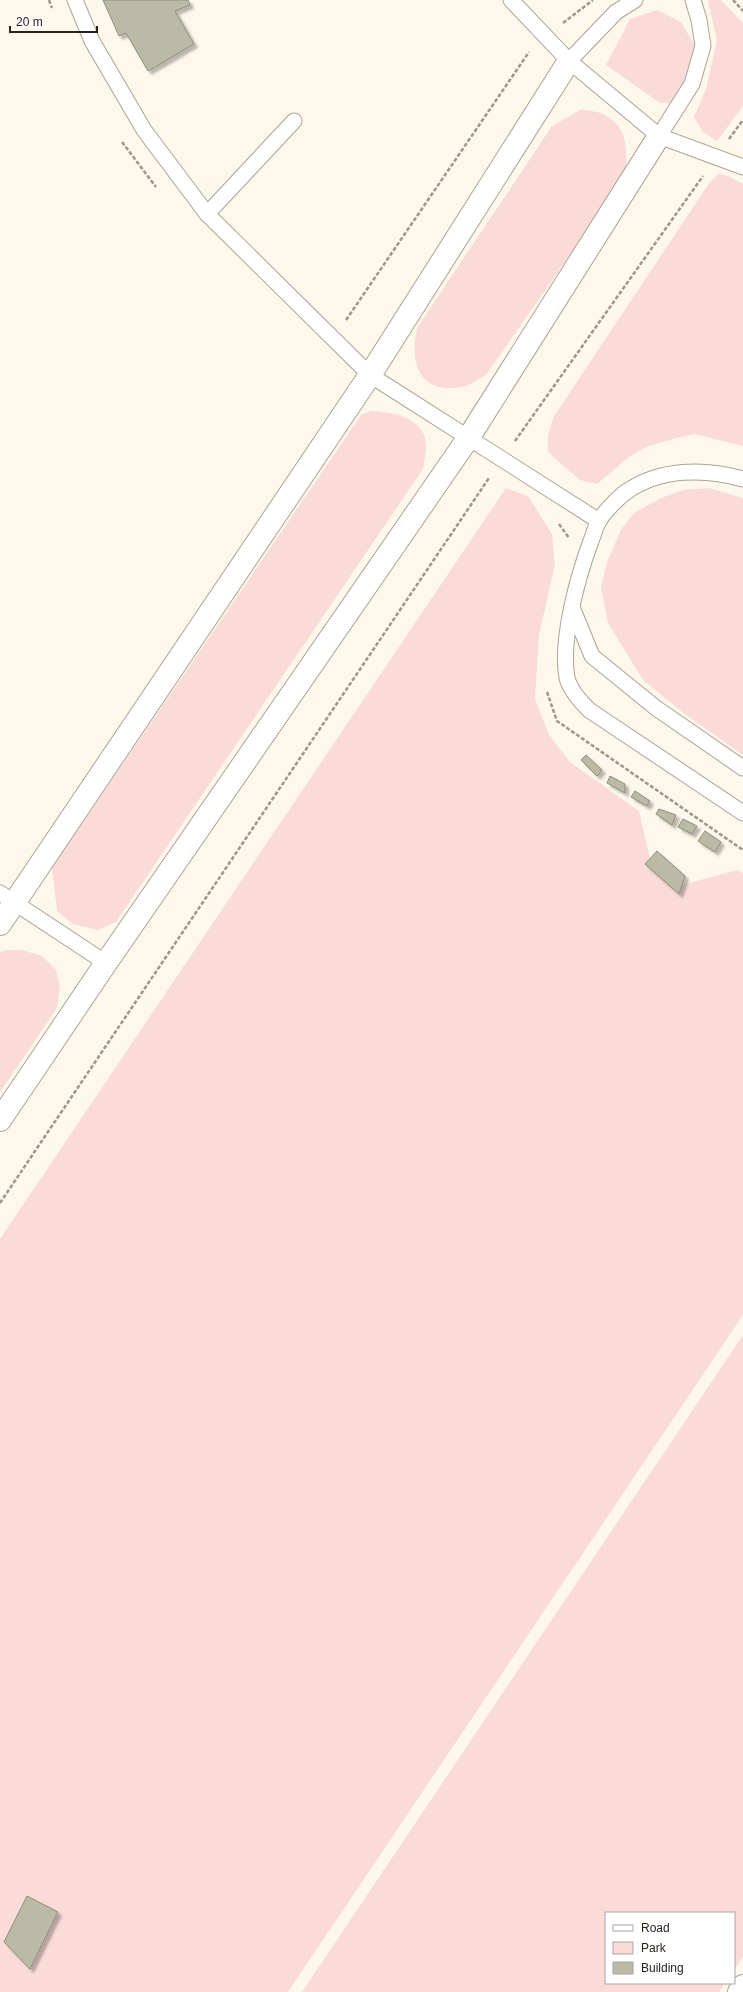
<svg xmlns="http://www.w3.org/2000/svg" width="743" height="1992" font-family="Helvetica,sans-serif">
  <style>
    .green { fill: #fadbd8 }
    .building { fill: #bbbaa6; stroke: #8d8c79; filter: url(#shadow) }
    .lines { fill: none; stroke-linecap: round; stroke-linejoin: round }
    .lane-casing { stroke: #aea392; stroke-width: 17 }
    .street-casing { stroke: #aea392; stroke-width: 24 }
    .highway-casing { stroke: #aea392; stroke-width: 24 }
    .path { stroke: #9c968d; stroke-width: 2.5; stroke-dasharray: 4 2; stroke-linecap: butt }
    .lane { stroke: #fff; stroke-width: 15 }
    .street { stroke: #fff; stroke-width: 22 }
    .highway { stroke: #fff; stroke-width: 22 }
  </style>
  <defs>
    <filter id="shadow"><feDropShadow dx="3.5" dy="3.5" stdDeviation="1" flood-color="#0004"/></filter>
  </defs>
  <rect width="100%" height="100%" fill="#fef7ec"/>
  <g class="green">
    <path d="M710 0H721L743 23V106L717 141 703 132 694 117 706 89 717 40 708 1Z"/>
    <path d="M657 10 681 22 695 46 688 79 672 103H660L606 65 630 19Z"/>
    <path d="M582 109C588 111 597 111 603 114 628 125 628 152 625 176L486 375C480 378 475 382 470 384 455 391 432 390 422 376 412 362 414 343 417 328L552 126Z"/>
    <path d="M718 174 728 176 743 184V446L694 434 673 439 646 447 629 457 597 484 580 480 553 457 548 451V436L553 418 708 185Z"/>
    <path d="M371 411C396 412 428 419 426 450 425 457 424 463 423 469L116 922 98 930 73 924 57 911 52 868 361 415Z"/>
    <path d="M506 488 528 496 552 534 555 564 539 635 535 699 549 735 570 762 639 811 650 858 645 864 679 894 682 885 737 870 743 873V1315L288 1992H0V1239Z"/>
    <path d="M709 488 743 498V755L686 715 643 680 608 623 601 587 607 562 621 530 634 513 661 498 683 490Z"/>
    <path d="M6 950H22L42 956 56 970 60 987 57 1008 0 1092V952Z"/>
    <path d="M743 1335V1957L734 1970V1913H606V1983H725L719 1992H302Z"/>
  </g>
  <g class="building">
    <path d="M103 0H188L190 5 175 11 194 44 148 71 126 33 119 36Z"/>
    <path d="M586 755 602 770 597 776 581 760Z"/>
    <path d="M610 776 625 784V793L607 783Z"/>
    <path d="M635 791 650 801 647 806 631 797Z"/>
    <path d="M659 809 676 815 672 825 656 814Z"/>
    <path d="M683 819 697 826 692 834 678 827Z"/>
    <path d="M705 831 721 842 715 852 698 841Z"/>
    <path d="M657 851 685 876 679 894 645 864Z"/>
    <path d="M27 1896 58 1912 30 1969 4 1942Z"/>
  </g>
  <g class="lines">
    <g class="lane-casing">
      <g id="lane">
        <path d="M75 0 92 41 144 130 207 214 370 375 599 521"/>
        <path d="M511 0 569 61 659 136 743 167"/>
        <path d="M569 61 616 12 635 0"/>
        <path d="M659 136 692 84 703 46 699 20 693 0"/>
        <path d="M207 214 294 121"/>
        <path d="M743 479C705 468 660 468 626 492 619 497 603 513 599 521 595 527 594 534 591 541 578 576 560 640 567 678 570 690 580 701 589 710L743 813"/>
        <path d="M572 607 592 656 656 708 743 768"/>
        <path d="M0 893 106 963"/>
      </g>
    </g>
    <g class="street-casing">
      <g id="street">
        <path d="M0 924 370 375 569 61"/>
        <path d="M0 1120 106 963 469 437 659 136"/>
      </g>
    </g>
    <g class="highway-casing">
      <path id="highway" d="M739 1992 743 1986"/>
    </g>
    <g class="path">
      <path d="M49 0 52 8"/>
      <path d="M733 0 743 11"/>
      <path d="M563 23 593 0"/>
      <path d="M729 139 743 120"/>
      <path d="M122 142 156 187"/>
      <path d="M346 320 529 52"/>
      <path d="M515 441 703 176"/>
      <path d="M559 524 569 538"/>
      <path d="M547 692 557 721 743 850"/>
      <path d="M0 1203 489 478"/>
    </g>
    <use href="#lane" class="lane"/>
    <use href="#street" class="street"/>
    <use href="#highway" class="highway"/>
  </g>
  <rect x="605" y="1912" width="130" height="72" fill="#ffffff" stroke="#a9a7a4"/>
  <rect x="613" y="1925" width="20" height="6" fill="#ffffff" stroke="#a9a7a4"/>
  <text x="641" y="1932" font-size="12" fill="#27221c">Road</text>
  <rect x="613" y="1942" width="20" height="12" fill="#fadbd8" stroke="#a9a7a4"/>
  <text x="641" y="1952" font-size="12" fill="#27221c">Park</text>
  <rect x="613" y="1962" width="20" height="12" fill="#bbbaa6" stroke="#a9a7a4"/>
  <text x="641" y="1972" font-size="12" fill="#27221c">Building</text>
  <path d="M10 26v6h87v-6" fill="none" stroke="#27221c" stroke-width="2"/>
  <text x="16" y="26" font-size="12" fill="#27221c" stroke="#ffffff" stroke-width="3" paint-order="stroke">20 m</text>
</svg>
